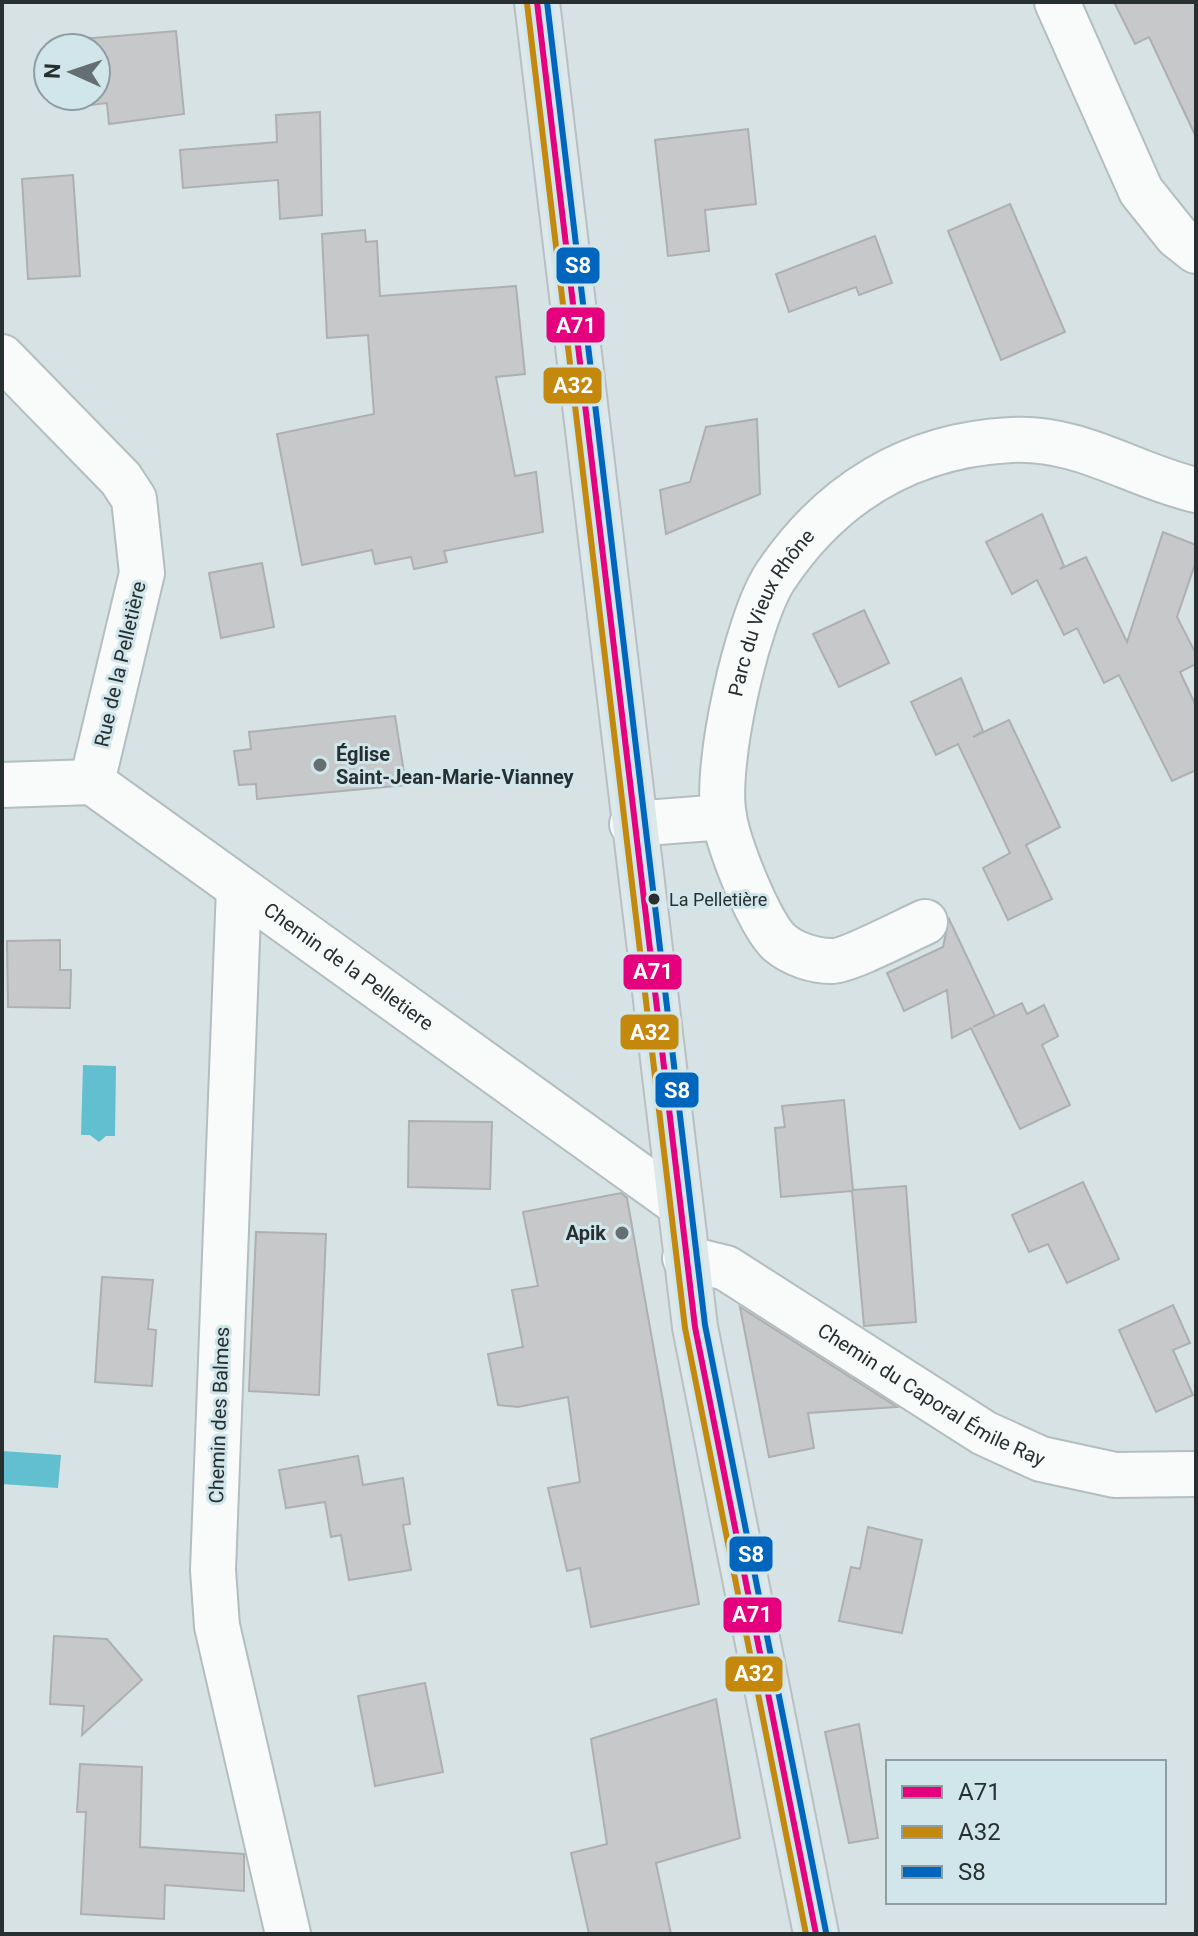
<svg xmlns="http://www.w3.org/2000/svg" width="1198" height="1936" font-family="Roboto,sans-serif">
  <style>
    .water { fill: #61bfd0 }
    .building { fill: #c7c8c9; stroke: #adafb0; stroke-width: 2 }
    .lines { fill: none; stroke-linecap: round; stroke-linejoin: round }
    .minor-casing { stroke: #b4bdbf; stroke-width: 48 }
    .primary-casing { stroke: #babfc1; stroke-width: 48 }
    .minor { stroke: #f9fbfb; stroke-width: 44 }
    .primary { stroke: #dce8ea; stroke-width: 44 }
    .bus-1-casing { stroke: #d1e6eb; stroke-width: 12 }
    .bus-2-casing { stroke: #d1e6eb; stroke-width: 12 }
    .bus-3-casing { stroke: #d1e6eb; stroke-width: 12 }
    .bus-1 { stroke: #e5007d; stroke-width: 6 }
    .bus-2 { stroke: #c3880c; stroke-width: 6 }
    .bus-3 { stroke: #0065bd; stroke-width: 6 }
    .poi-dot { fill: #656e70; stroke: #d1e6eb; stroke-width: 3 }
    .bus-dot { fill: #272f31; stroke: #d1e6eb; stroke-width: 3 }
    .labels { text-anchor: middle; stroke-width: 6; stroke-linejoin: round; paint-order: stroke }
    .bus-label { font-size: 18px; fill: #272f31; stroke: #d1e6eb; text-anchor: start }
    .street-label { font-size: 20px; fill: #272f31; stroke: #d1e6eb }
    .poi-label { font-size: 20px; font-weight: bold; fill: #272f31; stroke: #d1e6eb; text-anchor: start }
    .line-badge { stroke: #d1e6eb; stroke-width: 3 }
    .badge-label { font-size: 22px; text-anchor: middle; font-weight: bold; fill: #fff }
  </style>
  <rect width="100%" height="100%" fill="#d7e2e5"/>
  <g class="water">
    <path d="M83 1065 116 1066 115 1136H106L99 1142 90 1135H81Z"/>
    <path d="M2 1451 61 1455 58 1488 2 1484Z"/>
  </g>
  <g class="building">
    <path d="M1114 2H1196V137L1149 37 1135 44Z"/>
    <path d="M176 31 184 114 109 124 107 103 65 108 64 96H96V48H58V41Z"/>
    <path d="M320 112 322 215 280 219 278 180 183 188 180 150 277 142 276 115Z"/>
    <path d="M748 129 756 204 705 210 709 251 668 256 655 140Z"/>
    <path d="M73 175 80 276 28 279 22 179Z"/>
    <path d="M1010 204 1065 332 1001 360 948 231Z"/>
    <path d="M365 230 366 242 377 241 380 296 516 286 525 374 496 377 515 476 536 472 543 532 444 551 447 562 414 569 411 557 375 564 372 550 302 565 277 434 374 414 368 335 327 338 322 234Z"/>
    <path d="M875 236 892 283 859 295 856 287 789 312 776 274Z"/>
    <path d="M757 419 760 494 666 534 660 490 690 482 706 427Z"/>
    <path d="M1042 514 1064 566 1060 569 1086 557 1127 642 1163 532 1196 545V561L1177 617 1196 654V664L1180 672 1196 706V770L1172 781 1119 675 1104 683 1077 628 1064 635 1037 580 1012 594 986 542Z"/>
    <path d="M262 563 274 627 221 638 209 573Z"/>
    <path d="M864 610 889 663 839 687 813 634Z"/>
    <path d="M961 678 983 731 973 737 1009 720 1060 827 1026 845 1052 899 1008 920 983 868 1010 853 958 744 936 755 911 702Z"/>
    <path d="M395 716 406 785 257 799 256 784 239 785 234 751 251 749 249 732Z"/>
    <path d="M949 919 995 1016 973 1027 1022 1003 1027 1014 1044 1005 1058 1036 1042 1045 1070 1105 1020 1129 971 1028 952 1038 947 990 904 1011 887 973 943 947Z"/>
    <path d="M60 940V970H71L70 1008 8 1007 7 941Z"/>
    <path d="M844 1100 853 1190 906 1186 916 1322 864 1326 852 1191 781 1197 775 1128 785 1127 782 1106Z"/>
    <path d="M409 1121 492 1122 490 1189 408 1187Z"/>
    <path d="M1083 1182 1119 1259 1067 1283 1048 1244 1029 1252 1012 1215Z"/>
    <path d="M621 1193 627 1198 699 1604 591 1627 580 1568 567 1571 548 1488 580 1482 568 1397 518 1407 498 1405 488 1354 523 1347 512 1290 538 1286 523 1212Z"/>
    <path d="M256 1232 326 1234 319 1395 249 1391Z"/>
    <path d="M102 1277 153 1280 148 1329 156 1330 152 1386 95 1382Z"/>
    <path d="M1173 1305 1190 1343 1173 1350 1193 1395 1156 1412 1119 1330Z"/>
    <path d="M740 1307 897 1407 808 1413 814 1448 769 1457Z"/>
    <path d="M358 1456 363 1485 403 1478 410 1524 403 1525 411 1570 349 1580 341 1535 331 1537 325 1502 286 1508 279 1470Z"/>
    <path d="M868 1527 922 1540 902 1633 839 1621 851 1567 860 1569Z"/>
    <path d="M54 1636 107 1639 142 1680 82 1735 84 1706 50 1704Z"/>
    <path d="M425 1683 443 1772 375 1786 358 1696Z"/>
    <path d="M716 1699 740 1838 656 1863 671 1934H589L571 1853 607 1844 591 1739Z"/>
    <path d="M859 1724 878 1838 849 1843 825 1732Z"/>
    <path d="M80 1764 142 1767 140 1847 244 1854V1891L165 1885 164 1919 81 1914 86 1812H77Z"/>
  </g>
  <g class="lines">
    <g class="minor-casing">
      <g id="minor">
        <path d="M1057 2 1141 191 1177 236 1196 251"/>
        <path d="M2 357 121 479 134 499 142 573 92 782"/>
        <path id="s1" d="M2 785 92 782 679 1204"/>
        <path d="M632 824 724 817"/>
        <path d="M239 888 213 1570 217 1626 288 1934"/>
        <path id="s2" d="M925 922C907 930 846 962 831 961 814 961 793 954 780 943 759 925 729 845 724 817 714 767 747 620 775 577 831 493 910 445 1011 440 1080 436 1134 476 1196 490"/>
        <path id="s3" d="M685 1258 726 1268 984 1433 1041 1459 1115 1475 1196 1474"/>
      </g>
    </g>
    <g class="primary-casing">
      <path id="primary" d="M537 2 695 1327 816 1934"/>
    </g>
    <use href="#minor" class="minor"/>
    <use href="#primary" class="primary"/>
    <g class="bus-1-casing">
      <path id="bus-1" d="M537 2 695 1327 816 1934"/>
    </g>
    <g class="bus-2-casing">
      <path id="bus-2" d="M527 3 685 1328 806 1934"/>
    </g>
    <g class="bus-3-casing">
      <path id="bus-3" d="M547 2 705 1325 826 1932"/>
    </g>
    <use href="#bus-1" class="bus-1"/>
    <use href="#bus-2" class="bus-2"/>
    <use href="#bus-3" class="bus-3"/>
  </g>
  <g class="poi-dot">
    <circle cx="320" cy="765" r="8"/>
    <circle cx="622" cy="1233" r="8"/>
  </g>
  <circle class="bus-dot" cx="654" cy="899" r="7"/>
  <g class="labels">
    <g class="bus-label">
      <text x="669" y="906">La Pelletière</text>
    </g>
    <g class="street-label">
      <text dy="7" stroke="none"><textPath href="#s2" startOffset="510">Parc du Vieux Rhône</textPath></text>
      <text transform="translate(120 664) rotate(-77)" y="7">Rue de la Pelletière</text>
      <text dy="7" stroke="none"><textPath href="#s1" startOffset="406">Chemin de la Pelletiere</textPath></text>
      <text dy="7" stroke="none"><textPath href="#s3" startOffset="284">Chemin du Caporal Émile Ray</textPath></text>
      <text transform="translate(219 1415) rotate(-88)" y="7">Chemin des Balmes</text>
    </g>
    <g class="poi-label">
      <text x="336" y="761">Église<tspan x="336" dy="23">Saint-Jean-Marie-Vianney</tspan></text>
      <text x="606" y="1240" text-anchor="end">Apik</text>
    </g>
  </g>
  <g class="line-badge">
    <rect x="555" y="246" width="46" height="39" rx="8" fill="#0065bd"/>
    <rect x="545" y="306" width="61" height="38" rx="8" fill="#e5007d"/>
    <rect x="542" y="366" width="61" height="39" rx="8" fill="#c3880c"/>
    <rect x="622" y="953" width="61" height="38" rx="8" fill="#e5007d"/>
    <rect x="619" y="1013" width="61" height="38" rx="8" fill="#c3880c"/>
    <rect x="654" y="1071" width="46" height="38" rx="8" fill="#0065bd"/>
    <rect x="728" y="1535" width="46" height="38" rx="8" fill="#0065bd"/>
    <rect x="722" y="1596" width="61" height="38" rx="8" fill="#e5007d"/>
    <rect x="724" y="1655" width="60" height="38" rx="8" fill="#c3880c"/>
  </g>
  <g class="badge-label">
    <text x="578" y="273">S8</text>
    <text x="576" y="333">A71</text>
    <text x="573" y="393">A32</text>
    <text x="653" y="979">A71</text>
    <text x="650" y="1040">A32</text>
    <text x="677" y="1098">S8</text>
    <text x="751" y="1562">S8</text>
    <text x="752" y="1622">A71</text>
    <text x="754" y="1681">A32</text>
  </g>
  <rect width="1198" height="1936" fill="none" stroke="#272f31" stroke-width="8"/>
  <rect x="886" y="1760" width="280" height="144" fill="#d1e6eb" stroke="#8d9da1" stroke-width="2"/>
  <rect x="902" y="1786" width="40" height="12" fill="#e5007d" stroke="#8d9da1" stroke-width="2"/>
  <text x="958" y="1800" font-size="24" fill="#272f31">A71</text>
  <rect x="902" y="1826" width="40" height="12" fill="#c3880c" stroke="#8d9da1" stroke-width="2"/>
  <text x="958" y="1840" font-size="24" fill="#272f31">A32</text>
  <rect x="902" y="1866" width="40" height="12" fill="#0065bd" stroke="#8d9da1" stroke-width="2"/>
  <text x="958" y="1880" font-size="24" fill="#272f31">S8</text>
  <g transform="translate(72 72) rotate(273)"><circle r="38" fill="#d1e6eb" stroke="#8d9da1" stroke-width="2"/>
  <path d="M0-6L14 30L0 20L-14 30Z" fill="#656e70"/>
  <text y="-12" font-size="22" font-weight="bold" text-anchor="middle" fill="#272f31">N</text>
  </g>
</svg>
